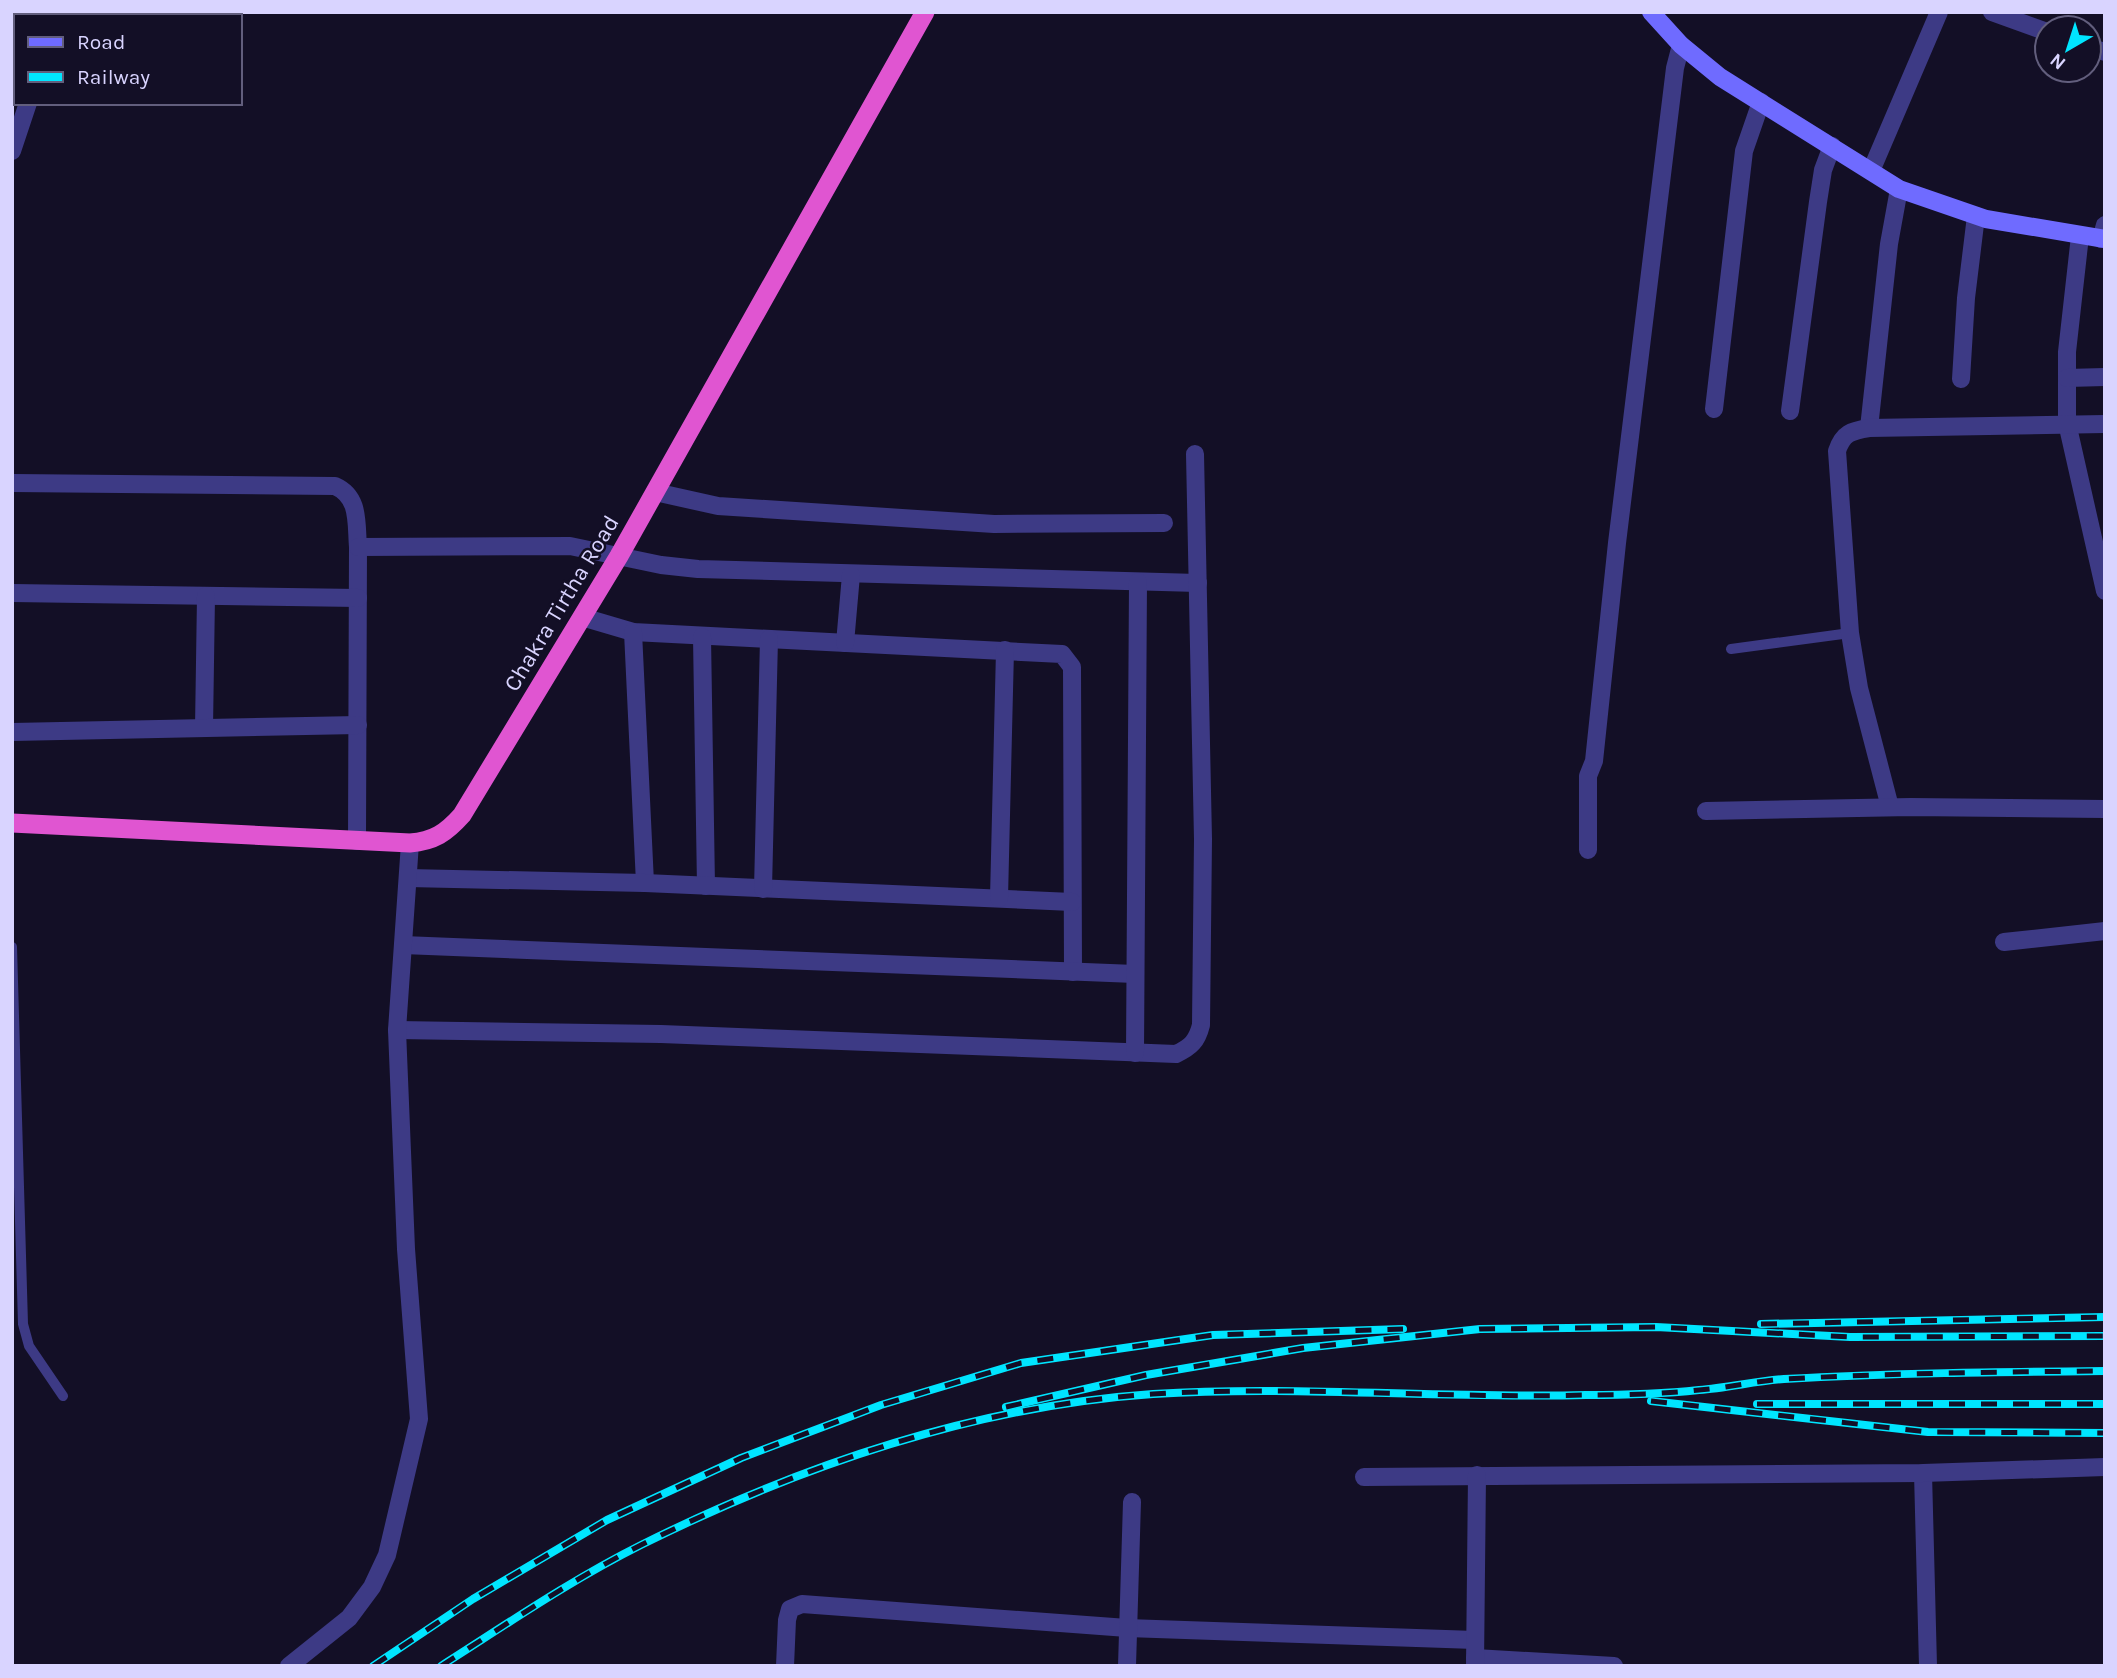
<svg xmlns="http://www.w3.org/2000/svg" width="2117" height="1678" font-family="Karla,sans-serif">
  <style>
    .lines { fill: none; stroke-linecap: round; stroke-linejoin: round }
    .service { stroke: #3d3a85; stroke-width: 10 }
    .minor { stroke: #3d3a85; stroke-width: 18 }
    .secondary { stroke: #6f6bff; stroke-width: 18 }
    .trunk { stroke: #e055d1; stroke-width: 19 }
    .rail-casing { stroke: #00e5ff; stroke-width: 8 }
    .rail { stroke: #130f26; stroke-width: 5; stroke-dasharray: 16; stroke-linecap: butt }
    .labels { text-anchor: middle; stroke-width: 5; stroke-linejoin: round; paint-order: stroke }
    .street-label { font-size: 23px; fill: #d9d4ff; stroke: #130f26 }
  </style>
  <rect width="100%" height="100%" fill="#130f26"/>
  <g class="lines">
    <g class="service">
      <path d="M1731 649 1850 633"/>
      <path d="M12 947 23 1324 29 1346 63 1396"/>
    </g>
    <g class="minor">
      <path d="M1992 12 2047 32"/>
      <path d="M60 16 61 12"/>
      <path d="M2089 47 2105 52"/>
      <path d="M12 151 28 103"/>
      <path d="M1871 171 1939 12"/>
      <path d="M2080 236 2067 352V423L2105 591"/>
      <path d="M2101 239 2105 225"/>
      <path d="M2067 378 2105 377"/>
      <path d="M1961 379 1966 298 1976 216"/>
      <path d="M1714 409 1744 151 1761 102"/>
      <path d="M1790 411 1818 202 1823 170 1832 146"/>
      <path d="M1869 428 1889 244 1899 189"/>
      <path d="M12 483 335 486C360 497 356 523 358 547L357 841"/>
      <path d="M655 492 718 506 994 524 1164 523"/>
      <path d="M358 547 570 546 661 565 698 569 1198 583"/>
      <path d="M12 593 358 598"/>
      <path d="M582 617 633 632 1062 654 1072 667 1073 972"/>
      <path d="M633 632 645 883"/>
      <path d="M702 637 706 886"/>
      <path d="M845 643 851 575"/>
      <path d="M204 728 206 596"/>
      <path d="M12 732 358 725"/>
      <path d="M1890 807 1859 688 1850 633 1837 451C1843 433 1851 431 1869 428L2105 424"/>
      <path d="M1706 811 1911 807 2105 809"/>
      <path d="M1588 850V776L1594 761 1617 543 1675 68 1681 45"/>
      <path d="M408 878 645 883 1072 902"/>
      <path d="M763 889 769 639"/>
      <path d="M999 898 1005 650"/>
      <path d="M2004 942 2105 931"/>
      <path d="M403 945 1135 974"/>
      <path d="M397 1030 661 1034 1176 1054C1191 1047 1197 1041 1201 1025L1203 839 1195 454"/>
      <path d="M1135 1053 1138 582"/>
      <path d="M1923 1473 1928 1666"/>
      <path d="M1364 1477 1923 1473 2105 1467"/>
      <path d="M1475 1658 1614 1666"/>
      <path d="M289 1666 349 1618 372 1587 387 1555 419 1419 406 1249 397 1030 410 843"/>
      <path d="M785 1666 787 1620 790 1609 802 1604 1127 1628 1475 1640"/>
      <path d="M1127 1666 1132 1502"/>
      <path d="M1475 1666 1477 1475"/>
    </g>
    <path class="secondary" d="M1651 12 1681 45 1720 77 1899 189 1986 219 2105 239"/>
    <path class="trunk" d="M12 823 410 843C434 841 446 833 462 815L619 556 925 12"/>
    <g class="rail-casing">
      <g id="rail">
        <path d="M1761 1324 2105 1317"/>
        <path d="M1651 1401 1928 1432 2105 1433"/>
        <path d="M1757 1404H2105"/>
        <path d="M1006 1407 1146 1375 1303 1348 1480 1329 1656 1327 1850 1337 2105 1336"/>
        <path d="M373 1666 473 1599 607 1520 741 1458 881 1405 1021 1363 1213 1335 1403 1329"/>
        <path d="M441 1666C507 1624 571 1580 641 1545 800 1466 975 1406 1153 1394 1297 1385 1442 1399 1586 1395 1623 1395 1662 1394 1699 1390 1727 1388 1756 1381 1784 1379 1891 1373 1998 1372 2105 1371"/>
      </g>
    </g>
    <use href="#rail" class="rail"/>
  </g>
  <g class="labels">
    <g class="street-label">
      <text transform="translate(561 603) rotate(-59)" y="8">Chakra Tirtha Road</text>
    </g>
  </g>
  <rect width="2117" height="1678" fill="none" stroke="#d9d4ff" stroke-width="28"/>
  <rect x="14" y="14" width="228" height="91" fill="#130f26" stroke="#625e7d" stroke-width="2"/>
  <rect x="28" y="37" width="35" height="10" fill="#6f6bff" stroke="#625e7d" stroke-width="2"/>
  <text x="77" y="49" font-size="21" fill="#d9d4ff">Road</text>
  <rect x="28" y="72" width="35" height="10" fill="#00e5ff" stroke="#625e7d" stroke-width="2"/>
  <text x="77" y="84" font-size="21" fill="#d9d4ff">Railway</text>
  <g transform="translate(2068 49) rotate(219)"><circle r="33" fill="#130f26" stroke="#625e7d" stroke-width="2"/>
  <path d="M0-5L12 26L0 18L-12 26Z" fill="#00e5ff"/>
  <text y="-10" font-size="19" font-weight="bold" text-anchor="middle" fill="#d9d4ff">N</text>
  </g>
</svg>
